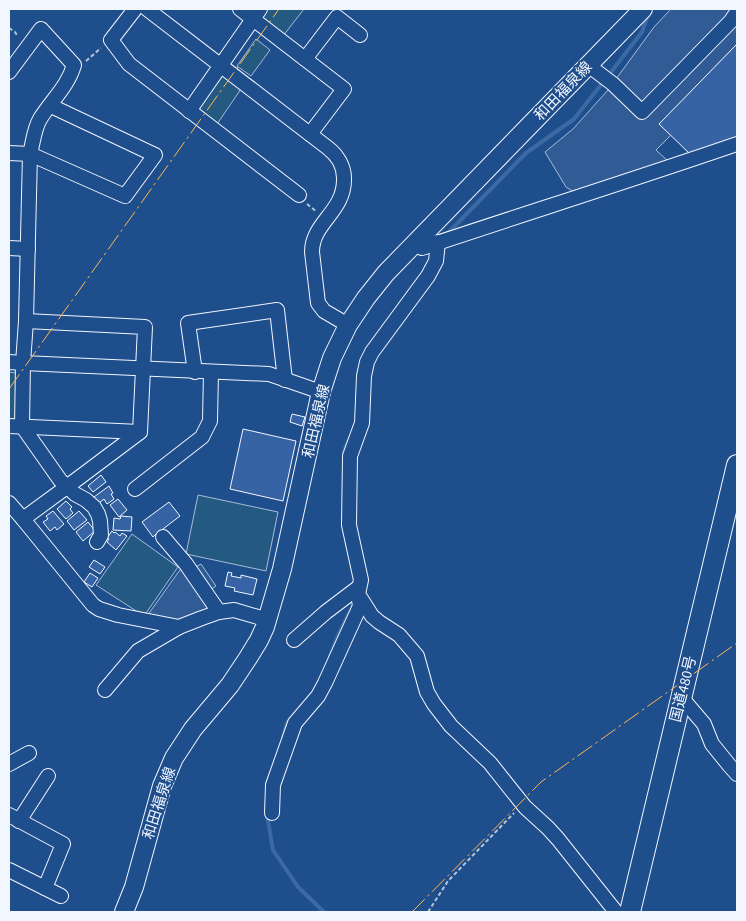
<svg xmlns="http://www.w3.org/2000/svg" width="746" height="921" font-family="'Source Sans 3','Noto Sans JP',sans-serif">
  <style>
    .green { fill: #245a82; stroke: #a8bbd7 }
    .parking { fill: #305b95; stroke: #a8bbd7 }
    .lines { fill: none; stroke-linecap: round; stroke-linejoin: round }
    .stream { stroke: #3b69a3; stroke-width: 4 }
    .building { fill: #3563a3; stroke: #f2f6ff }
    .minor-casing { stroke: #f2f6ff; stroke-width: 16 }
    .major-casing { stroke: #f2f6ff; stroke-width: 20 }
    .highway-casing { stroke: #f2f6ff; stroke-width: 22 }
    .path { stroke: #b3c4dc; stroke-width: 2; stroke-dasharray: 4 2.5; stroke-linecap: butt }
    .minor { stroke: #1f4e8c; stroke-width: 14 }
    .major { stroke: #1f4e8c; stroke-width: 18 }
    .highway { stroke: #1f4e8c; stroke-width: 20 }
    .power { stroke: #ffb74d; stroke-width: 1; stroke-dasharray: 18 4 2.5 4; stroke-linecap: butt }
    .labels { text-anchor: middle; stroke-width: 4; stroke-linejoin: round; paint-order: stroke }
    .street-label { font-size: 15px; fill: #f2f6ff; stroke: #1f4e8c }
  </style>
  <rect width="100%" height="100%" fill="#1f4e8c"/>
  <g class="green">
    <path d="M267 9H304L283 36 263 21 262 16Z"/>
    <path d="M256 39 270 50 251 76 237 66Z"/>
    <path d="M219 75H223L241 89 215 127 197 108Z"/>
    <path d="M9 372 15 373 19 378 16 417 14 420H9Z"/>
    <path d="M198 495 278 512 266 571 186 554Z"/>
    <path d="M132 534 178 567 144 616 96 585Z"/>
  </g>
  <g class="parking">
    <path d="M671 9H737V44L660 124 671 135 656 150 670 163 574 192 566 187 545 152 573 129 608 90 654 27Z"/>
    <path d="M201 564 216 586 210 590 194 568Z"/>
    <path d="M182 567 211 608 178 621 147 616Z"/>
  </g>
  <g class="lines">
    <g class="stream">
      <path d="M608 76 642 32 647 18"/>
      <path d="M449 232 526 153 574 119 604 81"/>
      <path d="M344 456 345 448 350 437"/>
      <path d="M329 659 338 635 354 604"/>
      <path d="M283 738 287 723 290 719"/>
      <path d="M267 815 273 850 298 887 324 912"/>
    </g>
  </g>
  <g class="building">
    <path d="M737 44V137L690 154 659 124Z"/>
    <path d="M292 414 305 417 302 426 290 422Z"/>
    <path d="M243 429 296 441 283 501 230 489Z"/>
    <path d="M101 475 106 482 93 492 88 486Z"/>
    <path d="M109 486 113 493 111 494 114 499 107 504 104 499 99 503 94 497Z"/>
    <path d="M118 499 127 510 119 517 110 505Z"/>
    <path d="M66 501 72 507 70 509 73 513 66 519 57 509Z"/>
    <path d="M169 502 180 516 163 529 165 531 158 532 153 537 142 522Z"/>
    <path d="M53 511 64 524 57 530 55 527 50 531 43 522 48 519 46 516Z"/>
    <path d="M79 511 87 520 74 530 67 521Z"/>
    <path d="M121 516 132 517 131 531 113 530 114 518 120 519Z"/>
    <path d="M88 522 95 531 83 541 76 532Z"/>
    <path d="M112 531 114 533 115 532 120 536 122 533 127 536 116 550 107 542 109 539 107 538Z"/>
    <path d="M94 560 105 567 100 574 89 567Z"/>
    <path d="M228 572 232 573 231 576 241 578V575L257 579 253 595 234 591 235 588 225 586Z"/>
    <path d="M90 573 98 578 92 587 84 582Z"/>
  </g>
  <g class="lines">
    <g class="minor-casing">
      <g id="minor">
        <path d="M135 9 111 40 129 64 299 195"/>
        <path d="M147 9 328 148C337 155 344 166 344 178 345 212 312 222 312 252L318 303 324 311 348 325"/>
        <path d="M240 9 344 89 310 134"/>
        <path d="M305 59 337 17 360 35"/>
        <path d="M588 65 613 84 642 112 731 21 737 12"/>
        <path d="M9 72 41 29 74 65C68 86 51 101 40 119 34 129 33 143 30 154L26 321 23 363 22 426 60 480 75 494 86 500 94 507 98 514 100 521 101 535 97 542"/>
        <path d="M189 111 260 9"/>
        <path d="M9 153 30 154 125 196 155 155 51 106"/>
        <path d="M438 242 436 261 428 276 372 352 367 362 364 376 362 423 350 456 349 525 361 580 358 594 372 616 379 622 399 635 417 656 427 692 434 704 451 726 490 763 525 807 548 828 558 839 616 912"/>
        <path d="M414 245 422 248C527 213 632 180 737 144"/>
        <path d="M9 248 28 249"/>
        <path d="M26 321 145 327 140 432"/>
        <path d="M9 362 23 363 269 374 321 392"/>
        <path d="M195 372 188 323 277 310 285 380"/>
        <path d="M9 426 140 432 68 486 23 519"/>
        <path d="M135 489 202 437 210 421 211 372"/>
        <path d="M9 503 23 519 93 605 99 609 118 615 179 627 202 618 219 612 234 610 268 620"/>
        <path d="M163 537 186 564 219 612"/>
        <path d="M294 640 326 612 359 587"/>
        <path d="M105 690 138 651 179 627"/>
        <path d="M681 697 704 724 712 744 729 765 737 774"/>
        <path d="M9 764 29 753"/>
        <path d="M272 813 273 785 295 723 318 696 325 683 360 606 358 594"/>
        <path d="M9 815 63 844 45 888"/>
        <path d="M19 821 48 776"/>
        <path d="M9 870 61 896"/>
      </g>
    </g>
    <g class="major-casing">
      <path id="major" d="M124 912 134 887 162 786 174 758 193 729 230 685 248 658 259 640 265 627 282 569 321 392 332 358 348 325 366 298 386 273 643 9"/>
    </g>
    <g class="highway-casing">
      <path id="highway" d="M630 912 737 465"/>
    </g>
    <g class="path">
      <path d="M9 28 15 32 18 37"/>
      <path d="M86 61 101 48"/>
      <path d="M307 204 317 212"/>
      <path d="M428 912 448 881 514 813"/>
    </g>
    <use href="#minor" class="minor"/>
    <use href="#major" class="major"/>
    <use href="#highway" class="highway"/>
    <g class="power">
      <path d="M9 389 279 9"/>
      <path d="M412 912 541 782 737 643"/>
    </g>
  </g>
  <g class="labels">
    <g class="street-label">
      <text transform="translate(563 91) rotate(-46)" y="5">和田福泉線</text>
      <text transform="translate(316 421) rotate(-77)" y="5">和田福泉線</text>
      <text transform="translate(683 689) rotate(-76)" y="5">国道480号</text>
      <text transform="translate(159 803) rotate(-72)" y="5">和田福泉線</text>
    </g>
  </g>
  <rect width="746" height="921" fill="none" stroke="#f2f6ff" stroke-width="20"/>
</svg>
